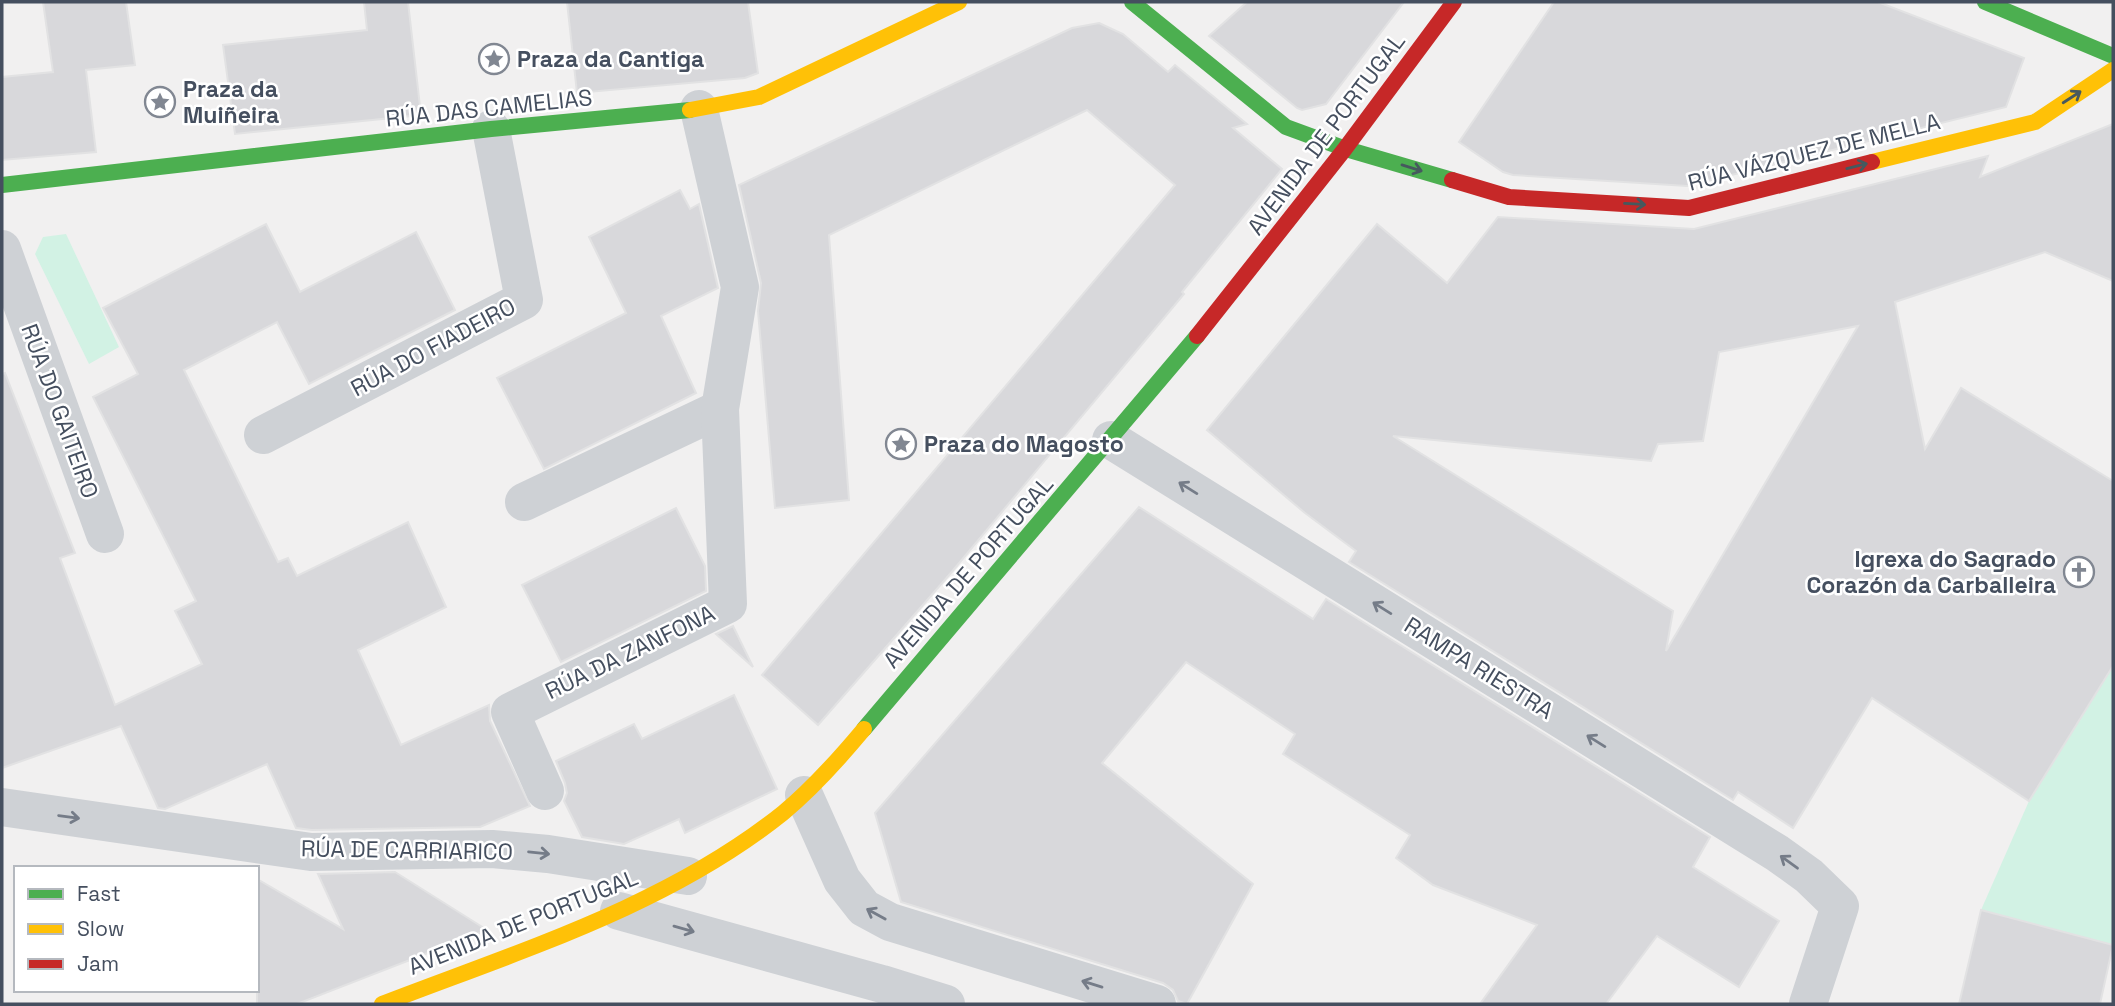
<svg xmlns="http://www.w3.org/2000/svg" width="2115" height="1006" font-family="'Space Grotesk',sans-serif">
  <style>
    .green { fill: #d2f2e4 }
    .building { fill: #d8d8db; stroke: #e2e2e3; stroke-width: 2; fill-rule: evenodd }
    .lines { fill: none; stroke-linecap: round; stroke-linejoin: round }
    .street { stroke: #ced1d5; stroke-width: 38 }
    .fast { stroke: #4caf50; stroke-width: 16 }
    .slow { stroke: #ffc107; stroke-width: 16 }
    .jam { stroke: #c62828; stroke-width: 16 }
    .oneway { stroke: #46595e }
    .oneway2 { stroke: #757c88 }
    .labels { text-anchor: middle; stroke-width: 5; stroke-linejoin: round; paint-order: stroke }
    .poi-label { font-size: 23px; font-weight: bold; fill: #454f5f; stroke: #fff; text-anchor: start }
    .street-label { font-size: 23px; fill: #454f5f; stroke: #fff }
  </style>
  <rect width="100%" height="100%" fill="#f1f0f0"/>
  <g class="green">
    <path d="M66 234 119 347 89 364 35 254 43 237Z"/>
    <path d="M2113 663V945L1981 910 2029 801Z"/>
  </g>
  <g class="building">
    <path d="M43 2H126L135 65 86 70 96 152 2 160V77L53 72Z"/>
    <path d="M364 2H408L421 115 235 134 223 45 367 30Z"/>
    <path d="M567 2H748L758 73 745 78 577 93Z"/>
    <path d="M1247 2H1404L1326 104 1302 110 1297 108 1209 36Z"/>
    <path d="M1554 2H1878L2024 58 2006 107 1687 186 1513 175 1503 172 1459 142Z"/>
    <path d="M1099 23 1123 34 1168 72 1175 65 1247 124 1233 128 1282 169 1182 292 1184 294 950 574 818 725 762 675 1175 185 1087 110 829 235 849 500 775 508 758 311 761 283 739 185 1072 28Z"/>
    <path d="M2113 124V281L2045 252 1895 302 1925 449 1961 388 2113 481V666L2029 801 1872 698 1793 828 1738 792 1733 800 1349 562 1356 551 1305 513 1207 430 1377 224 1447 283 1498 217 1694 229 1988 156 1980 177ZM1858 326 1666 651 1673 611 1393 436 1651 461 1658 444 1703 441 1719 352Z"/>
    <path d="M680 190 690 209 699 204 718 288 661 316 696 393 544 469 497 378 626 313 589 237Z"/>
    <path d="M266 224 300 292 416 232 455 310 309 384 277 322 184 370 278 562 288 558 297 576 408 522 446 607 358 650 401 745 489 705 490 721 530 806 480 827 312 830 296 828 267 764 165 809 158 808 121 726 2 768V374L5 373 75 553 60 558 115 705 202 664 175 611 196 601 93 397 138 374 103 308Z"/>
    <path d="M1139 507 1313 619 1326 599 1710 837 1693 867 1779 921 1739 987 1657 936 1606 1004H1480L1537 925 1433 885 1396 858 1410 835 1283 754 1295 734 1186 662 1102 763 1253 884 1187 1004 1178 1001 1173 990 1163 983 901 902 875 813Z"/>
    <path d="M676 508 705 566 706 591 561 662 522 585Z"/>
    <path d="M733 626 753 667 716 634Z"/>
    <path d="M734 695 777 789 685 833 679 819 624 844 582 837 564 801 567 793 565 783 556 761 634 724 642 739Z"/>
    <path d="M395 872 487 930 297 1004H257V879L343 929 318 874Z"/>
    <path d="M1981 910 2113 945 2100 1004H1959Z"/>
  </g>
  <g class="lines">
    <g class="street">
      <path d="M2 249 105 534"/>
      <path d="M263 435 524 300 491 129"/>
      <path d="M1111 440 1777 853 1809 876 1840 906 1808 1004"/>
      <path d="M524 502 720 409"/>
      <path d="M545 791 510 712 728 604 720 409 740 287 699 109"/>
      <path d="M804 795 842 880 864 908 890 922 1157 1004"/>
      <path d="M2 807 311 852 492 849 548 854 688 876"/>
      <path d="M619 911 882 984 946 1004"/>
    </g>
    <g class="fast">
      <path d="M1132 2 1286 127 1346 149 1452 180"/>
      <path d="M1985 2 2113 56"/>
      <path d="M2 185 491 129 690 110"/>
      <path d="M864 729 1197 336"/>
    </g>
    <g class="slow">
      <path d="M690 110 759 97 959 2"/>
      <path d="M1872 162 2035 122 2113 70"/>
      <path d="M382 1004C519 951 667 906 783 813 813 788 839 759 864 729"/>
    </g>
    <g class="jam">
      <path d="M1452 180 1509 197 1689 208 1872 162"/>
      <path d="M1197 336 1344 150 1454 2"/>
    </g>
  </g>
  <defs><path id="oneway-shaft" d="M-6 0H5M1.5-3L5.5 0L1.5 3" fill="none" stroke-width="1.6" stroke-linecap="round" stroke-linejoin="round" transform="scale(1.75)"/></defs>
  <g class="oneway">
    <use href="#oneway-shaft" transform="translate(2072 97) rotate(-33)"/>
    <use href="#oneway-shaft" transform="translate(1857 166) rotate(-14)"/>
    <use href="#oneway-shaft" transform="translate(1412 168) rotate(17)"/>
    <use href="#oneway-shaft" transform="translate(1635 204) rotate(3)"/>
  </g>
  <g class="oneway2">
    <use href="#oneway-shaft" transform="translate(1188 488) rotate(-148)"/>
    <use href="#oneway-shaft" transform="translate(1382 608) rotate(-148)"/>
    <use href="#oneway-shaft" transform="translate(1596 741) rotate(-148)"/>
    <use href="#oneway-shaft" transform="translate(69 817) rotate(8)"/>
    <use href="#oneway-shaft" transform="translate(539 853) rotate(6)"/>
    <use href="#oneway-shaft" transform="translate(1789 862) rotate(-144)"/>
    <use href="#oneway-shaft" transform="translate(876 914) rotate(-151)"/>
    <use href="#oneway-shaft" transform="translate(684 929) rotate(16)"/>
    <use href="#oneway-shaft" transform="translate(1092 984) rotate(-163)"/>
  </g>
  <defs>
    <g id="sight-ring" transform="scale(1.575)"><circle r="9.5" fill="#fff" stroke="#818792" stroke-width="1.5"/><path d="M0-6L1.8-2.2L6-1.7L2.9 1.2L3.7 5.4L0 3.3L-3.7 5.4L-2.9 1.2L-6-1.7L-1.8-2.2Z" fill="#818792"/></g>
    <g id="church-ring" transform="scale(1.575)"><circle r="9.5" fill="#fff" stroke="#818792" stroke-width="1.5"/><path d="M-1.2-6h2.4v3.5h3.3v2.4h-3.3V6h-2.4V-.1h-3.3v-2.4h3.3Z" fill="#818792"/></g>
  </defs>
  <g fill-rule="evenodd">
    <use href="#sight-ring" x="494" y="59"/>
    <use href="#sight-ring" x="160" y="102"/>
    <use href="#sight-ring" x="901" y="444"/>
    <use href="#church-ring" x="2079" y="572"/>
  </g>
  <g class="labels">
    <g class="poi-label">
      <text x="517" y="67">Praza da Cantiga</text>
      <text x="183" y="97">Praza da<tspan x="183" dy="26">Muiñeira</tspan></text>
      <text x="924" y="452">Praza do Magosto</text>
      <text x="2056" y="567" text-anchor="end">Igrexa do Sagrado<tspan x="2056" dy="26">Corazón da Carballeira</tspan></text>
    </g>
    <g class="street-label">
      <text transform="translate(489 108) rotate(-6)" y="8">RÚA DAS CAMELIAS</text>
      <text transform="translate(1326 134) rotate(-53)" y="8">AVENIDA DE PORTUGAL</text>
      <text transform="translate(1814 152) rotate(-14)" y="8">RÚA VÁZQUEZ DE MELLA</text>
      <text transform="translate(433 347) rotate(-28)" y="8">RÚA DO FIADEIRO</text>
      <text transform="translate(60 411) rotate(70)" y="8">RÚA DO GAITEIRO</text>
      <text transform="translate(968 572) rotate(-49)" y="8">AVENIDA DE PORTUGAL</text>
      <text transform="translate(630 652) rotate(-26)" y="8">RÚA DA ZANFONA</text>
      <text transform="translate(1479 668) rotate(32)" y="8">RAMPA RIESTRA</text>
      <text transform="translate(407 850) rotate(1)" y="8">RÚA DE CARRIARICO</text>
      <text transform="translate(523 922) rotate(-22)" y="8">AVENIDA DE PORTUGAL</text>
    </g>
  </g>
  <rect width="2115" height="1006" fill="none" stroke="#454f5f" stroke-width="7"/>
  <rect x="14" y="866" width="245" height="126" fill="#ffffff" stroke="#b5b9bf" stroke-width="2"/>
  <rect x="28" y="889" width="35" height="10" fill="#4caf50" stroke="#b5b9bf" stroke-width="2"/>
  <text x="77" y="901" font-size="21" fill="#454f5f">Fast</text>
  <rect x="28" y="924" width="35" height="10" fill="#ffc107" stroke="#b5b9bf" stroke-width="2"/>
  <text x="77" y="936" font-size="21" fill="#454f5f">Slow</text>
  <rect x="28" y="959" width="35" height="10" fill="#c62828" stroke="#b5b9bf" stroke-width="2"/>
  <text x="77" y="971" font-size="21" fill="#454f5f">Jam</text>
</svg>
